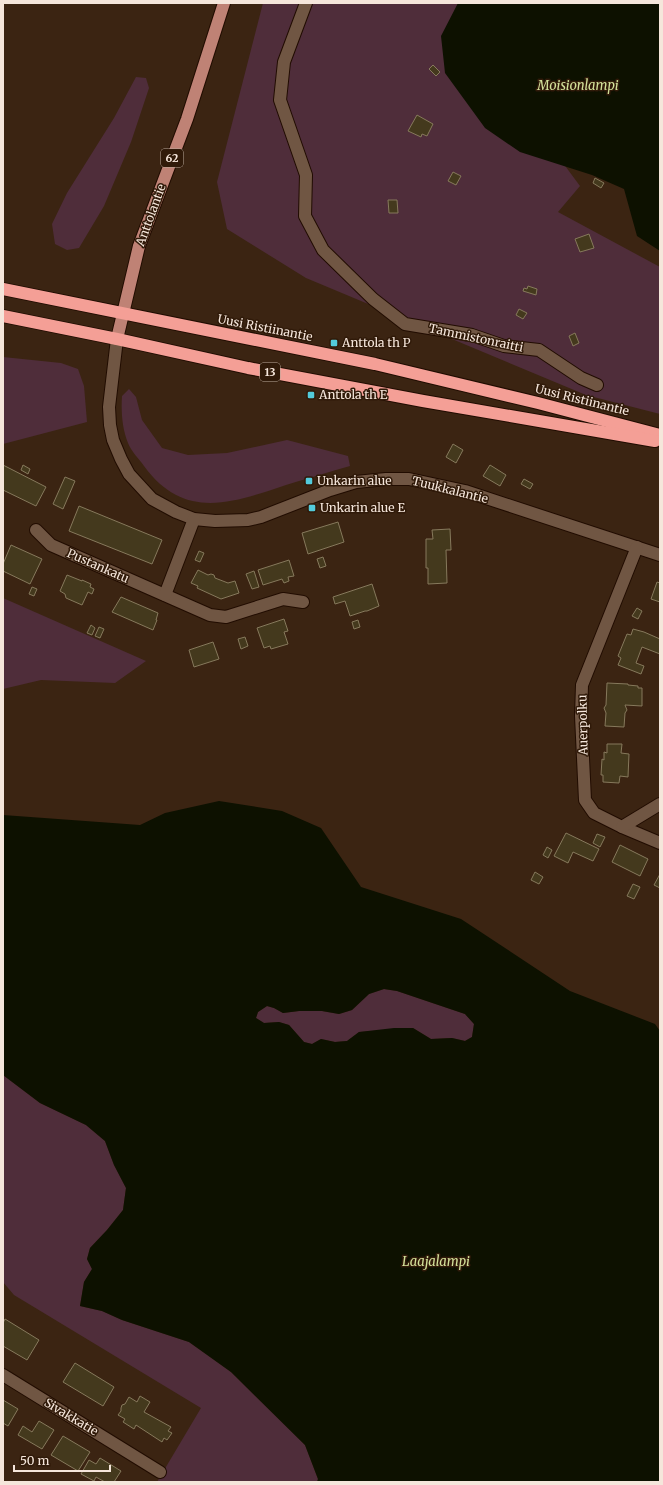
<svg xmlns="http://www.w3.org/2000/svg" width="663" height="1485" font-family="Merriweather,serif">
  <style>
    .green { fill: #4f2d3a }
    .water { fill: #0d1100; fill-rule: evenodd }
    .building { fill: #44391d; stroke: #86795c }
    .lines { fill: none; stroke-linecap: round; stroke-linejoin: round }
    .minor-casing { stroke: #210c00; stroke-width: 14 }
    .major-casing { stroke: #210c00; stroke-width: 14 }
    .highway-casing { stroke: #210c00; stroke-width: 14 }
    .minor { stroke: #705643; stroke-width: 12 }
    .major { stroke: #bf8275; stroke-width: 12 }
    .highway { stroke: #f49f96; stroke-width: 12 }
    .poi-dot { fill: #53cbdb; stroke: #301a09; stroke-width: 1.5 }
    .labels { text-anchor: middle; stroke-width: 3; stroke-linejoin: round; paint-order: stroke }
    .shield { fill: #301a09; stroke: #baa99c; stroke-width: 1 }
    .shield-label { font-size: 11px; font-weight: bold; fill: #f5e6db }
    .street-label { font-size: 12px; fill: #f5e6db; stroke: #301a09 }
    .poi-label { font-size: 12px; fill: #f5e6db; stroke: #301a09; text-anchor: start }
    .water-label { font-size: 13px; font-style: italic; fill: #d3e19a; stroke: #301a09 }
  </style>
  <rect width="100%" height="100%" fill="#3b2412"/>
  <g class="green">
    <path d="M263 3H464L560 159 580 186 558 212 660 267V414L586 395 306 278 227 229 217 182Z"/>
    <path d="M136 77 146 78 149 88 131 142 104 206 79 248 67 250 55 244 52 224 67 193 114 118Z"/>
    <path d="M3 357 61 363 78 369 84 386 87 422 3 444Z"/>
    <path d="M129 389 136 397 142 420 162 448 188 455 227 453 287 440 348 456 350 466C329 472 308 478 286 485 232 503 184 521 144 466 139 459 131 451 128 443 122 428 121 411 122 396Z"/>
    <path d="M3 598 146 661 115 683 41 680 3 689Z"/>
    <path d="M384 989 397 991 465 1014 474 1024 472 1037 465 1041 452 1038 431 1039 413 1028 359 1032 347 1041 335 1042 321 1039 312 1044 304 1042 289 1025 279 1022 264 1023 256 1018 258 1012 267 1006 274 1008 283 1013 299 1011H322L339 1014 352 1010 369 994Z"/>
    <path d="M3 1075 40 1103 86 1125 105 1141 114 1165 126 1188 123 1210 107 1230 90 1248 87 1259 92 1269 84 1282 80 1306 102 1311 122 1320 189 1342 231 1372 305 1445 318 1479 317 1482H157L201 1408 14 1295 3 1282Z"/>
  </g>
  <g class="water">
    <path d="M458 3H660V251L637 236 624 189 592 175 520 152 485 128 445 73 441 36Z"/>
    <path d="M219 801 282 811 321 828 361 887 461 919 570 991 655 1024 660 1031V1482H317L318 1479 305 1445 231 1372 189 1342 122 1320 102 1311 80 1306 84 1282 92 1269 87 1259 90 1248 107 1230 123 1210 126 1188 114 1165 105 1141 86 1125 40 1103 3 1075V815L140 825 165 813ZM384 989 397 991 465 1014 474 1024 472 1037 465 1041 452 1038 431 1039 413 1028H394L359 1032 347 1041 335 1042 321 1039 312 1044 304 1042 289 1025 279 1022 264 1023 256 1018 258 1012 267 1006 274 1008 283 1013 299 1011H322L339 1014 352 1010 369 994Z"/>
  </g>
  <g class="building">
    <path d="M433 65 440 72 436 76 429 69Z"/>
    <path d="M417 115 433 124 427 136 422 134 421 137 408 131Z"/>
    <path d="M453 172 461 176 456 185 448 181Z"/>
    <path d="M595 178 604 183 601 188 593 183Z"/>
    <path d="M388 200H397L398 213H389Z"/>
    <path d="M589 234 594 248 580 252 575 239Z"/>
    <path d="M528 286 537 289 536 295 523 291 524 288 527 289Z"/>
    <path d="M519 309 527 313 523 319 516 315Z"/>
    <path d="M575 333 579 343 573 346 569 336Z"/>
    <path d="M453 444 463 450 456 463 446 457Z"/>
    <path d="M3 465 46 487 36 506 3 490Z"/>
    <path d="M23 465 30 469 28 474 21 470Z"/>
    <path d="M490 465 506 475 500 486 483 476Z"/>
    <path d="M65 477 75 481 63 509 53 504Z"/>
    <path d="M524 479 533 484 530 489 521 484Z"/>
    <path d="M79 506 162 540 152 564 69 531Z"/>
    <path d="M338 522 344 542 308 554 302 533Z"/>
    <path d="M450 529 451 550H446L447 583 428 584V568H426V539H433L432 530Z"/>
    <path d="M11 545 42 559 30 584 3 571V564Z"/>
    <path d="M199 551 204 553 200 562 195 560Z"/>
    <path d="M323 557 326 566 320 568 317 559Z"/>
    <path d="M289 560 294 576 288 577 289 581 284 583 282 579 263 585 258 570Z"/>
    <path d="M198 570 208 575 211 574 214 575 215 578 228 583 235 581 239 593 221 599 197 588 198 586 191 583Z"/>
    <path d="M254 571 259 587 252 589 246 574Z"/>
    <path d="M67 575 82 581V580L91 584 90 587 94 589 92 594 88 592 82 605 66 598 65 594 60 591Z"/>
    <path d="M657 582 660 583V602L651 599Z"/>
    <path d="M372 584 379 606 367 611H365L350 616 345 601 335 604 333 597Z"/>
    <path d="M32 587 37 589 34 596 29 594Z"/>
    <path d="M121 597 158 613 156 620H157L153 630 112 612Z"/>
    <path d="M637 608 642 611 638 619 632 616Z"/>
    <path d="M284 619 288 631 284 632 288 644 271 649 270 646 264 648 257 628Z"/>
    <path d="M358 620 360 627 354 629 352 622Z"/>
    <path d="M91 625 95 628 92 635 87 633Z"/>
    <path d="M99 627 104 629 100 638 95 636Z"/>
    <path d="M633 629 644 632 660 639V654L642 647 636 663 644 666 641 674 618 665 621 658 618 656 627 634 631 635Z"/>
    <path d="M245 637 248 646 241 649 238 639Z"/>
    <path d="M213 642 219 659 194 667 189 650Z"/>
    <path d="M607 683 628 684V685L638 686V688H642V706L625 705 627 710 625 713 624 727 605 726 606 713 604 708 606 705Z"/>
    <path d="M607 744H622L621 753 629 754 628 777 620 776 619 783 603 782V775H601L602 759 604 760V752L607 753Z"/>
    <path d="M566 833 599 849 593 861 573 852 568 863 554 856Z"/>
    <path d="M597 834 605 837 600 847 593 843Z"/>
    <path d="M620 845 648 859 640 876 612 862Z"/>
    <path d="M547 847 552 850 548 858 543 855Z"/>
    <path d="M535 872 543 877 539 884 531 880Z"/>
    <path d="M660 874V888L654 885Z"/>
    <path d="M633 884 640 887 634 899 627 896Z"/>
    <path d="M5 1319 39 1340 27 1360 3 1346V1323Z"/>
    <path d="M75 1363 114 1387 103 1406 63 1382Z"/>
    <path d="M140 1396 150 1402 144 1412 171 1427 168 1431 172 1433 167 1440 164 1438 162 1442 136 1425 134 1429 123 1422 125 1419 118 1415 121 1411V1408L122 1405 125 1404 129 1397 137 1402Z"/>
    <path d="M3 1400 18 1409 8 1426 3 1423Z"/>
    <path d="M39 1421 54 1430 42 1449 18 1435 23 1426 32 1432Z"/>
    <path d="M63 1436 90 1452 78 1471 51 1455Z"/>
    <path d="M100 1458 121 1471 114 1482H105L96 1477 94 1481 81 1474 89 1460 96 1464Z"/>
  </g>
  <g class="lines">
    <g class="minor-casing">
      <g id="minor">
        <path d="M306 3 284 62 280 100 306 175 305 216 323 250 373 299 405 324 472 335 504 346 539 350 581 378 597 385"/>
        <path d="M117 339 109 407 110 425 113 440 121 459 129 474 152 499 176 512 194 519 215 521 248 520 261 517 330 490 356 482 386 479H409L465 491 660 555"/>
        <path d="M36 530 51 545 210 615 226 617 283 599 303 602"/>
        <path d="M637 547 582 685 581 716 585 800 594 813 622 827 660 843"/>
        <path d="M165 595 194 519"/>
        <path d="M622 827 660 804"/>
        <path d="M3 1375 160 1472"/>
      </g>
    </g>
    <g class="major-casing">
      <path id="major" d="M117 339 139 246 187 119 224 3"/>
    </g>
    <g class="highway-casing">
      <g id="highway">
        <path d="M3 289 375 364 538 403 660 435"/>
        <path d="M3 316 117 339 248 368 423 401 655 441"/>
      </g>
    </g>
    <use href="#minor" class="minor"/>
    <use href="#major" class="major"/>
    <use href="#highway" class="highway"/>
  </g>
  <g class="poi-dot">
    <rect x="330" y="339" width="8" height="8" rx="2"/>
    <rect x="307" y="391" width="8" height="8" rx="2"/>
    <rect x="305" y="477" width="8" height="8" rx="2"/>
    <rect x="308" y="504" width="8" height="8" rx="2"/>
  </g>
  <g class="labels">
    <g class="shield">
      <rect x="161" y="149" width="22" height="18" rx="3"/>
      <rect x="260" y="363" width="20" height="18" rx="3"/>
    </g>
    <g class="shield-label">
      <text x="172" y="162">62</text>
      <text x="270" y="376">13</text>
    </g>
    <g class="street-label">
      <text transform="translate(151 215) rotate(-70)" y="4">Anttolantie</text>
      <text transform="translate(265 328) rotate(11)" y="4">Uusi Ristiinantie</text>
      <text transform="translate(476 338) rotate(12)" y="4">Tammistonraitti</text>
      <text transform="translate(582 400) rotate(14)" y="4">Uusi Ristiinantie</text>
      <text transform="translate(450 490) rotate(14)" y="4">Tuukkalantie</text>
      <text transform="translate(98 566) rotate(24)" y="4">Pustankatu</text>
      <text transform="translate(583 725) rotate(-91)" y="4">Auerpolku</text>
      <text transform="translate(71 1417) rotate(31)" y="4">Sivakkatie</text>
    </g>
    <g class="poi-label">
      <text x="342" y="347">Anttola th P</text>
      <text x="319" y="399">Anttola th E</text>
      <text x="317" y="485">Unkarin alue</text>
      <text x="320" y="512">Unkarin alue E</text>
    </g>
    <g class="water-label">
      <text x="578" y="90">Moisionlampi</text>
      <text x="436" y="1266">Laajalampi</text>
    </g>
  </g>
  <rect width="663" height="1485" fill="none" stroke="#f5e6db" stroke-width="8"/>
  <path d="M14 1465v6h96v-6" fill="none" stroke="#f5e6db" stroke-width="2"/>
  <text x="20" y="1465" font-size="12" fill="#f5e6db" stroke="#301a09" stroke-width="3" paint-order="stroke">50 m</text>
</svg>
